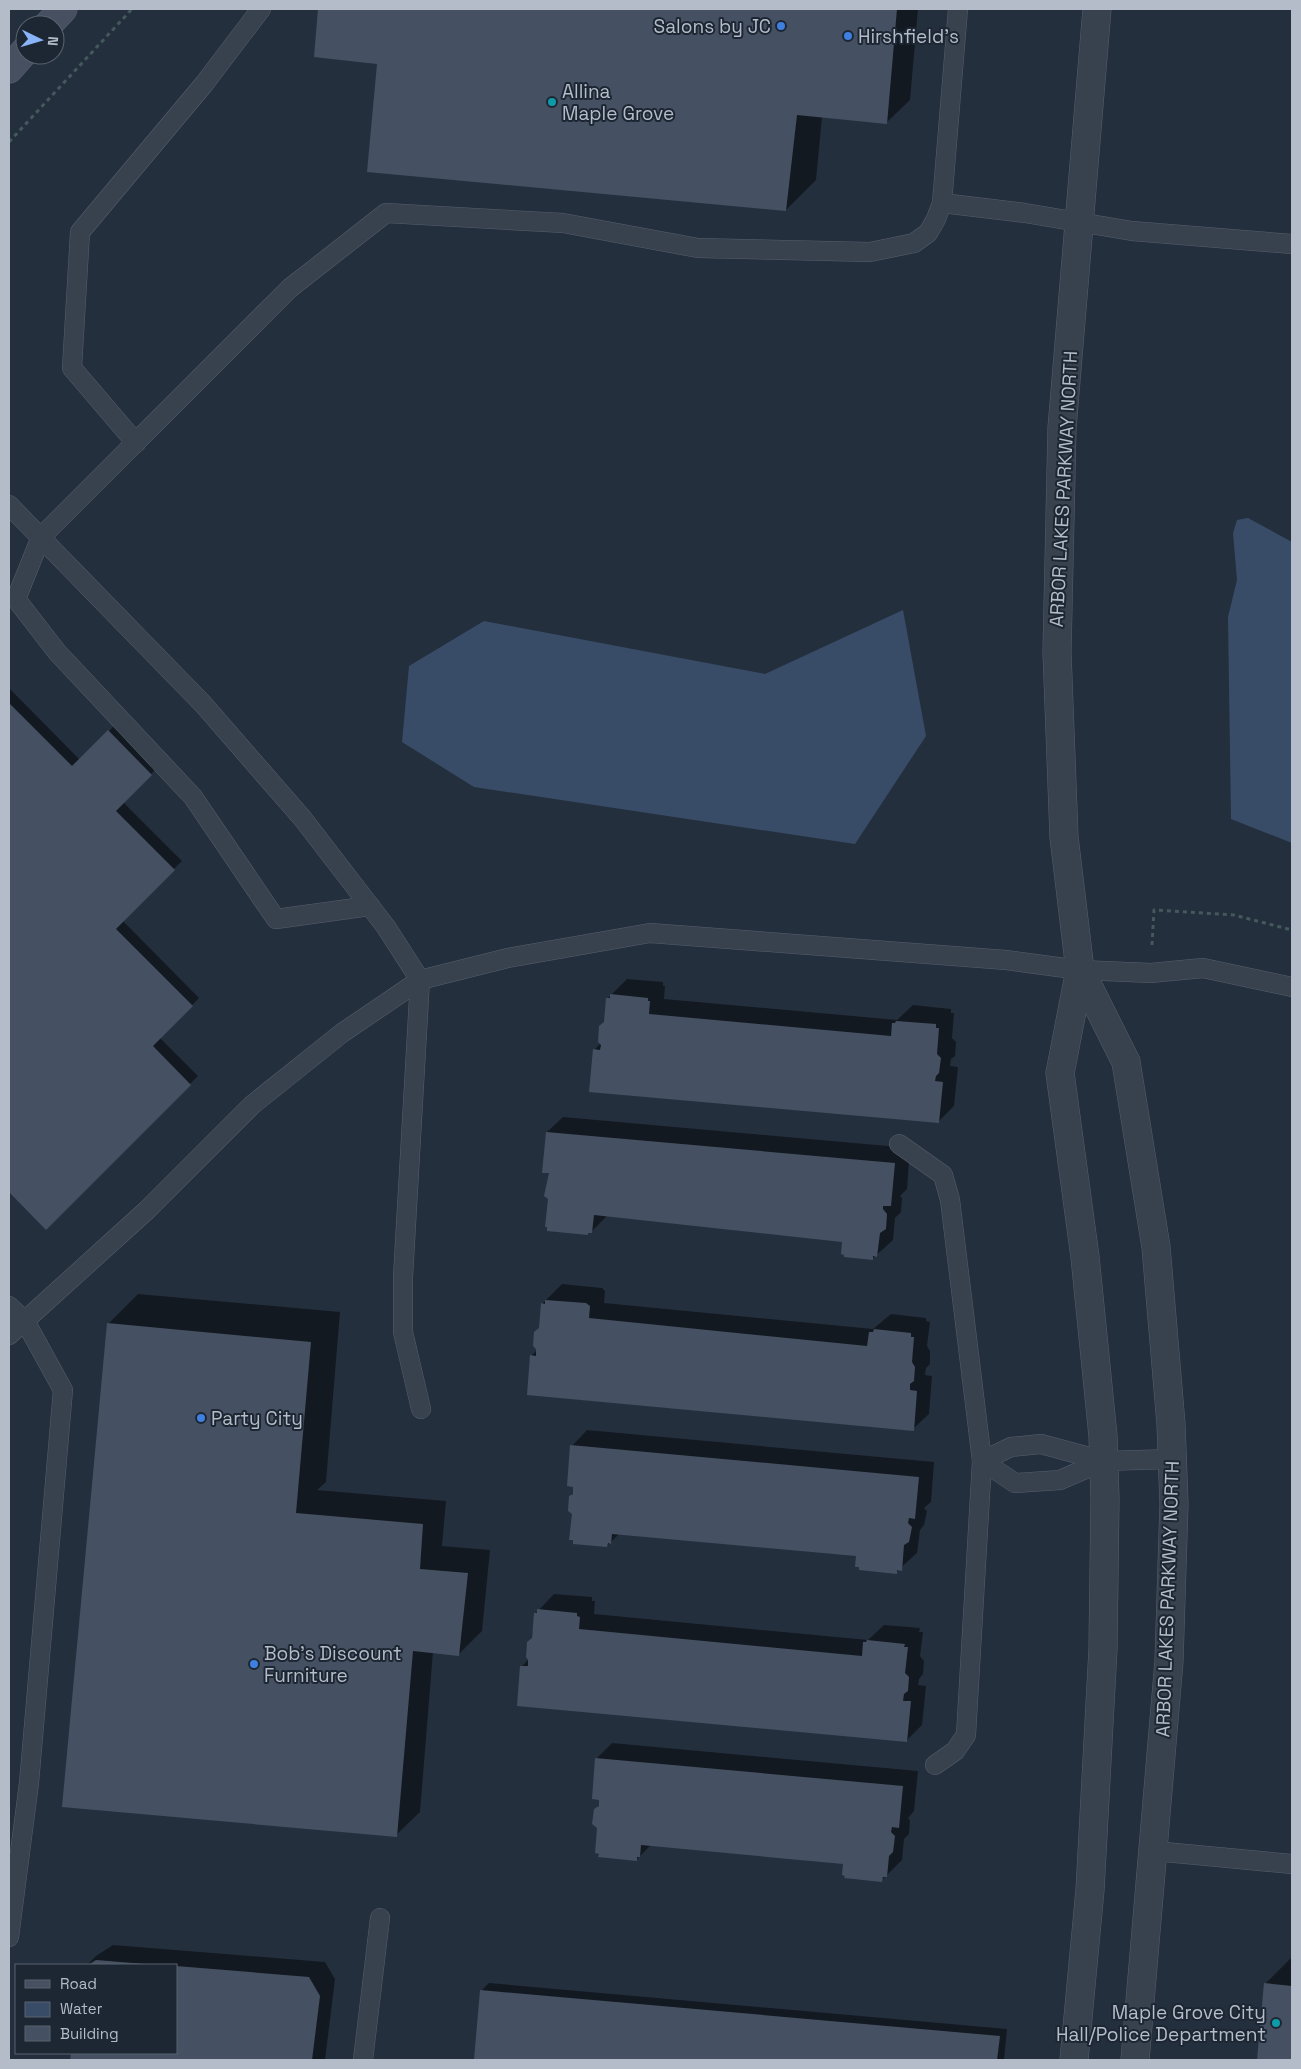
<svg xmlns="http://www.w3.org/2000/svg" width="1301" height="2069" font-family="'Space Grotesk',sans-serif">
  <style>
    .water { fill: #394c67 }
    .shadow { fill: #0007 }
    .building { fill: #455162 }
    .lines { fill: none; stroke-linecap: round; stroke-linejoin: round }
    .service-casing { stroke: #565f6c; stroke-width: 20 }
    .tertiary-casing { stroke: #565f6c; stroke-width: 29 }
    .secondary-casing { stroke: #565f6c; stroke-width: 29 }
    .path { stroke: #44595c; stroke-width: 3; stroke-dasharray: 4 4; stroke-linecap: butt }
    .service { stroke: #38414e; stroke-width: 19 }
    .tertiary { stroke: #38414e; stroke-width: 28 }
    .secondary { stroke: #465061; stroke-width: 28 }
    .shop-dot { fill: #3f7fe0; stroke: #1d2633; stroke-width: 2 }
    .culture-dot { fill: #0f9aa8; stroke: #1d2633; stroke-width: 2 }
    .labels { text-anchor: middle; stroke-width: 4; stroke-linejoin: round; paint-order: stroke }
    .poi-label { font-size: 19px; fill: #b4bcc9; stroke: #1d2633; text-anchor: start }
    .street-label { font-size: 19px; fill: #b4bcc9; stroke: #1d2633 }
  </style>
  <rect width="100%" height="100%" fill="#242f3e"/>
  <g class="water">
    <path d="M1248 518 1292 542V843L1231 819 1228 617 1237 580 1233 533 1237 520Z"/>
    <path d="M903 610 926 736 855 844 474 787 402 742 409 666 484 621 765 674Z"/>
  </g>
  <g class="shadow">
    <path d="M320 9H918L910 100 886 123 822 117 816 180 786 210 378 62 315 56Z"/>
    <path d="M9 688 80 760 117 723 159 766 123 802 182 861 122 920 199 998 160 1038 198 1076 46 1228 9 1191Z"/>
    <path d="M627 979 663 982V986H665L664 999 897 1020 913 1005 951 1009V1013H954L952 1038 956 1042 955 1056 951 1059 950 1066 958 1067 954 1106 938 1122 594 1050 601 1043 606 1021 608 998Z"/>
    <path d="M563 1117 910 1148 907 1189 900 1196 902 1198 901 1212 895 1218 893 1240 872 1259 844 1241 607 1216 591 1232 551 1172 547 1132Z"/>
    <path d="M562 1284 602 1288 605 1291 604 1303 873 1329 891 1314 926 1318V1321L930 1322 927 1346 930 1351V1364L926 1368 925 1375 932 1376 929 1414 913 1429 531 1356 538 1349 542 1304Z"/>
    <path d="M138 1294 340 1312 326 1482 317 1490 446 1501 442 1546 490 1550 482 1631 459 1654 433 1652 420 1812 396 1835 108 1324Z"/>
    <path d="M587 1430 934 1462 931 1502 924 1508 927 1511 924 1525 920 1530 917 1553 896 1572 858 1555 620 1533 607 1546 573 1513 570 1496 574 1493 572 1446Z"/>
    <path d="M554 1594 592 1597V1601H595L594 1614 868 1640 884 1625 920 1628 919 1632H923L920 1656 924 1661 923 1674 919 1679 918 1685 926 1686 922 1725 906 1741 522 1666 529 1659 535 1614Z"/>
    <path d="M612 1743 918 1771 914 1811 908 1818 910 1820 909 1834 904 1839 902 1860 882 1880 844 1862 651 1845 637 1859 599 1828 595 1810 600 1805 596 1759Z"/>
    <path d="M113 1945 325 1962 335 1979 325 2060H71L72 2053H176V1965H87L96 1956Z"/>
    <path d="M1292 1957V2060H1258L1265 1984Z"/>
    <path d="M489 1983 1007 2029 1004 2060H475L481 1991Z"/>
  </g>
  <g class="building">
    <path d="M318 9H897L887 124 797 115 786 211 367 172 377 64 314 57Z"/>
    <path d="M9 703 72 766 108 730 152 775 116 811 175 870 116 929 193 1006 153 1046 191 1085 46 1230 9 1192Z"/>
    <path d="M610 994 648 998V1001H650L649 1014 891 1036 892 1023H895L896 1021 936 1024V1028H939L937 1054 941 1058 939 1073 936 1076 935 1081 943 1082 939 1123 589 1092 593 1049 600 1050 601 1045 598 1042 599 1026 604 1022 606 998H610Z"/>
    <path d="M546 1132 895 1163 891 1206H883V1209L887 1214 886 1229 880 1233 877 1257 873 1256V1260L844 1257V1255L841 1254 842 1242 594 1215 592 1233H588V1235L547 1231V1227H545L548 1199 544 1196 549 1173H542Z"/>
    <path d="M545 1300 586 1303 590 1306 589 1318 867 1346 869 1332H873L874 1329 911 1333V1337H914L912 1362 915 1367 914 1381 910 1384V1390L917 1391 914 1431 527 1395 530 1355 536 1356V1349L533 1346 534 1332 539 1328 541 1303 545 1304Z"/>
    <path d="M107 1323 311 1342 296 1513 423 1524 420 1569 468 1573 459 1656 413 1651 397 1837 62 1807Z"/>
    <path d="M570 1445 919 1477 915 1519 909 1518 908 1523 912 1527 909 1542 904 1545 902 1571 897 1570V1574L859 1570V1567H855L856 1556 612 1534 611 1544 608 1543 607 1547 573 1544V1540H569L572 1514 568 1511 569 1496 573 1494V1487L567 1486Z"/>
    <path d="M537 1609 577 1613V1616L580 1617 579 1629 862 1656 863 1642H866L867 1640 905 1644 904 1647H908L905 1673 909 1677 908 1691 904 1694 903 1701H911L907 1742 517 1706 520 1666H528V1660L526 1657 527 1642 532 1638 534 1613H537Z"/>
    <path d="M595 1758 903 1786 899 1828 892 1827 891 1832 895 1836 893 1852 889 1856 887 1877H883L882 1882 844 1878 845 1876 842 1875 843 1864 641 1845 640 1857H637V1861L598 1857 599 1854 595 1853 597 1828 592 1824 594 1809 599 1806V1800L592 1799Z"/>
    <path d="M96 1960 145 1964 144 1965H88Z"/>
    <path d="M176 1966 309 1977 320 1996 312 2060H70L71 2053H176Z"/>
    <path d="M1264 1983 1292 1986V2060H1257Z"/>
    <path d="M480 1990 1000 2036 997 2060H474Z"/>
  </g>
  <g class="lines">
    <g class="service-casing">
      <g id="service">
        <path d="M942 203 958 9"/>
        <path d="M136 443 72 368 80 232 204 84 261 9"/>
        <path d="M9 505 203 704 303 819 386 927 420 980 403 1277V1332L421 1409"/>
        <path d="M370 906 276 919 193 797 57 652 16 599 41 537 290 288 386 213 563 223 698 248 870 252 914 243 928 233 936 219 942 203 1025 213 1132 231 1292 244"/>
        <path d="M899 1144 943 1175 950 1200 982 1461 966 1735 955 1751 935 1765"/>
        <path d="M9 1306 25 1321 63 1390 29 1783 9 1937"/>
        <path d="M9 1335 147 1210 252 1105 342 1033 420 980 508 958 650 933 1006 960 1080 970 1151 973 1203 968 1292 987"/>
        <path d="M1041 1444 1104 1461 1060 1480 1015 1483 982 1461 1011 1447Z"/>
        <path d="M1104 1461 1172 1459"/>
        <path d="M1154 1851 1292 1864"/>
        <path d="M363 2060 380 1918"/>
      </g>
    </g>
    <g class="tertiary-casing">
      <g id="tertiary">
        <path d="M1080 970 1126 1062 1156 1247 1171 1424 1174 1504 1169 1661 1135 2060"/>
        <path d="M1074 2060 1090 1890 1103 1649 1105 1499 1103 1436 1085 1257 1060 1073 1080 970 1064 837 1057 652 1062 428 1097 9"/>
      </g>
    </g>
    <g class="secondary-casing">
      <g id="secondary">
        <path d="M48 25 63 9"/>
        <path d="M9 69 25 51"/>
      </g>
    </g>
    <g class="path">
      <path d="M9 142 132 9"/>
      <path d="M1152 945 1154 910 1234 915 1292 930"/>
    </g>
    <use href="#service" class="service"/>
    <use href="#tertiary" class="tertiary"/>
    <use href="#secondary" class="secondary"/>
  </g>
  <g class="shop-dot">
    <circle cx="781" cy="26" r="5"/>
    <circle cx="848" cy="36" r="5"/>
    <circle cx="201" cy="1418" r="5"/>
    <circle cx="254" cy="1664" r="5"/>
  </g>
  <g class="culture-dot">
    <circle cx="552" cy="102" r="5"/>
    <circle cx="1276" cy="2023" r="5"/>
  </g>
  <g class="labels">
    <g class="poi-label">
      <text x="771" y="33" text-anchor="end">Salons by JC</text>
      <text x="858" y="43">Hirshfield's</text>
      <text x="562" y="98">Allina<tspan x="562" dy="22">Maple Grove</tspan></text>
      <text x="211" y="1425">Party City</text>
      <text x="264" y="1660">Bob's Discount<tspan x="264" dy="22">Furniture</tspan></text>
      <text x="1266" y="2019" text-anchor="end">Maple Grove City<tspan x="1266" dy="22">Hall/Police Department</tspan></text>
    </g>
    <g class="street-label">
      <text transform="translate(1063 489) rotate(-87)" y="7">ARBOR LAKES PARKWAY NORTH</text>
      <text transform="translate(1167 1599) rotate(-88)" y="7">ARBOR LAKES PARKWAY NORTH</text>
    </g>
  </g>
  <rect width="1301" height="2069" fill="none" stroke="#b4bcc9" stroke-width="20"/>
  <rect x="15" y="1964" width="162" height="90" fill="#1d2633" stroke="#59626f"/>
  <rect x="25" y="1980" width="25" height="8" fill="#465061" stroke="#59626f"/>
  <text x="60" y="1989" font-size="15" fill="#b4bcc9">Road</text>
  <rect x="25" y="2002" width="25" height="15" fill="#394c67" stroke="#59626f"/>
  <text x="60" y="2014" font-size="15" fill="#b4bcc9">Water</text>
  <rect x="25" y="2026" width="25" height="15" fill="#455162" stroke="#59626f"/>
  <text x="60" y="2039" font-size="15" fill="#b4bcc9">Building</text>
  <g transform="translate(40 40) rotate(95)"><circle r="24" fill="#1d2633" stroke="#59626f"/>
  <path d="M0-4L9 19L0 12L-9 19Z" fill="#8ab4f8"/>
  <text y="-8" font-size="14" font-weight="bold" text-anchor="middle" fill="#b4bcc9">N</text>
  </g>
</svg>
